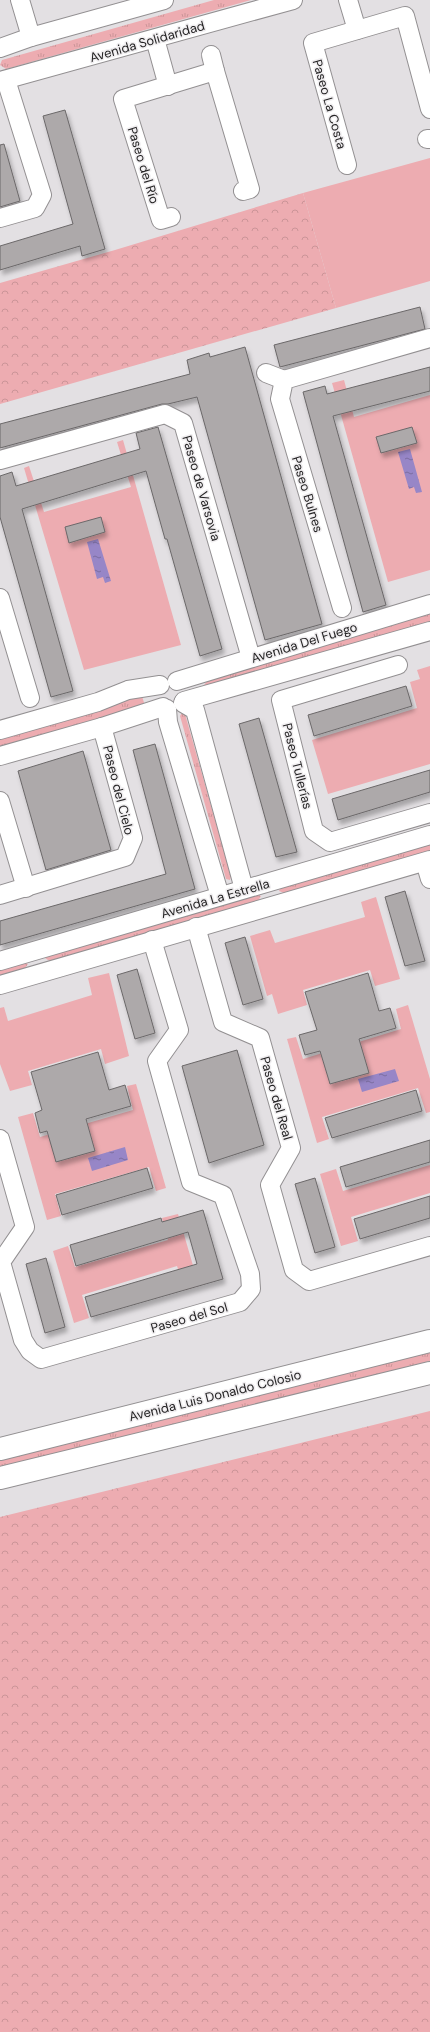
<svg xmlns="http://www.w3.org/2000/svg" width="430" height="2032" font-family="'DM Sans',sans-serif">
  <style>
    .grass { fill: url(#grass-tufts) }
    .forest { fill: url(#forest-crowns) }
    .green { fill: #edacb1 }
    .water { fill: url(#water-ripples) }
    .building { fill: #ada9aa; stroke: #6b6869; filter: url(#shadow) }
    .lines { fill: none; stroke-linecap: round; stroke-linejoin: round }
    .street-casing { stroke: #939092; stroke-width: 20 }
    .primary-casing { stroke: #939092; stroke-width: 24 }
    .street { stroke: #fff; stroke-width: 18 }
    .primary { stroke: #fff; stroke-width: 22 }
    .labels { text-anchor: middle; stroke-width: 3; stroke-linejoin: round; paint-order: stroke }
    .street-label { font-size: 13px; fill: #242324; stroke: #f0eef0 }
  </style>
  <defs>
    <pattern id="grass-tufts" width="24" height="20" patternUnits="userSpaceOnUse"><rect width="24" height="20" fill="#edacb1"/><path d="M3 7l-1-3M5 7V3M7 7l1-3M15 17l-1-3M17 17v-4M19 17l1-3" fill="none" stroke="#cb9498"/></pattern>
    <pattern id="forest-crowns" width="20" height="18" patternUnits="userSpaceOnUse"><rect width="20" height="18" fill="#edacb1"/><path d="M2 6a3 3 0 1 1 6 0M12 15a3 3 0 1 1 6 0" fill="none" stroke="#cb9498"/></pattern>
    <pattern id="water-ripples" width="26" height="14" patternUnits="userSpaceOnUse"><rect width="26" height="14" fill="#9786c7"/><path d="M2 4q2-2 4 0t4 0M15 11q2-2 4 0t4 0" fill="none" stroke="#7b6da1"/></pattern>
    <filter id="shadow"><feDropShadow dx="2.5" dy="4.5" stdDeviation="2" flood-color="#0004"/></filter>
  </defs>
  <rect width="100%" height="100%" fill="#e3e0e3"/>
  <g class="grass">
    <path d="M214 0H251L6 69 0 65 2 60Z"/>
    <path d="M430 614V624L208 688 204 685 208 680Z"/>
    <path d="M142 696 145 706 0 748V737Z"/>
    <path d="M182 713 185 714 231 876 230 880 226 879 180 716Z"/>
    <path d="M430 843V851L284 893 279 891 282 885Z"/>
    <path d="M256 894 261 896 258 901 51 962 45 958 47 954Z"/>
    <path d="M24 962 28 964 25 968 0 975V969Z"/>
    <path d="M430 1349V1361L0 1469V1458Z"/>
  </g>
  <g class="forest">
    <path d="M303 193 336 308 0 404V283L115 250Z"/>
    <path d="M430 1411V2032H0V1517Z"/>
  </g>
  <g class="green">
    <path d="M430 158V281L336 308 303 193Z"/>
    <path d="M344 380 354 417 430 395V570L388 582 332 383Z"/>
    <path d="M123 440 181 645 84 670 24 468 29 466 44 512 131 487 117 442Z"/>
    <path d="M430 666V764L328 794 312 740 417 708 410 682 420 679 417 670Z"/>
    <path d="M376 897 400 979 375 986 370 970 303 990 307 1005 278 1014 272 994 267 996 250 936 270 930 275 943 365 917 361 902Z"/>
    <path d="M109 973 129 1056 105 1064 101 1049 28 1071 32 1085 10 1091 0 1064V1008L4 1007 8 1021 92 995 88 978Z"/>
    <path d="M408 1005 430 1079V1112L426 1113 418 1088 322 1117 329 1139 317 1143 287 1039 296 1037 303 1059 401 1029 396 1009Z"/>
    <path d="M136 1084 166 1188 156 1191 149 1167 55 1194 61 1216 47 1220 18 1117 33 1113 40 1137 133 1110 127 1086Z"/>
    <path d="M430 1165V1193L351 1217 358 1241 341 1246 320 1174 336 1169 343 1191Z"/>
    <path d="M178 1214 199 1286 185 1290 177 1266 82 1295 89 1318 74 1323 53 1251 68 1246 75 1267 168 1240 162 1218Z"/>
  </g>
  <g class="water">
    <path d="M410 449 422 492 416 493 414 487 409 489 398 452Z"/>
    <path d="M98 539 111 581 105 583 103 577 97 579 87 542Z"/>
    <path d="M395 1069 399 1081 362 1092 358 1079Z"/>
    <path d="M125 1147 128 1160 92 1171 88 1158Z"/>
  </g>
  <g class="building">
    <path d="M65 110 105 249 82 256 80 246 0 270V246L73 224 43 116Z"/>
    <path d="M4 144 20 201 0 207V145Z"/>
    <path d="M420 307 425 329 280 367 274 345Z"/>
    <path d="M245 347 322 624 265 640 197 397 168 404H162L0 448V424L190 374 187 360 209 353 210 357Z"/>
    <path d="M430 367V391L333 416 386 605 363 612 303 392 325 386 327 394Z"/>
    <path d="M158 427 222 649 200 656 167 539H165L146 471 22 509 73 691 51 697 0 517V476L12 472 16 486 140 449 136 433Z"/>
    <path d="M412 427 417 443 381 453 376 437Z"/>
    <path d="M101 517 105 532 69 543 65 527Z"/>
    <path d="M406 686 412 706 314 736 308 715Z"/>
    <path d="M259 718 297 852 276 857 239 724Z"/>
    <path d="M155 744 195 889 0 945V921L166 874 133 750Z"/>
    <path d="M83 751 111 850 46 870 18 771Z"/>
    <path d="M430 770V792L338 820 332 799Z"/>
    <path d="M405 891 425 961 405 966 385 897Z"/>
    <path d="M245 937 263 999 243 1005 225 943Z"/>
    <path d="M137 969 155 1033 135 1039 117 975Z"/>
    <path d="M368 973 379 1011 390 1008 396 1028 359 1039 369 1073 330 1084 320 1051 305 1055 299 1035 317 1030 305 992Z"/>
    <path d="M237 1050 264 1145 209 1163 182 1066Z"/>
    <path d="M98 1052 109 1090 125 1085 131 1106 86 1119 95 1151 56 1162 47 1131 40 1133 35 1113 42 1110 31 1072Z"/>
    <path d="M416 1090 422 1111 332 1138 325 1118Z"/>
    <path d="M430 1140V1162L346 1187 340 1167Z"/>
    <path d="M147 1168 153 1188 62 1215 56 1195Z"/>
    <path d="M315 1178 335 1247 315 1253 295 1184Z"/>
    <path d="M430 1196V1218L360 1239 354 1219Z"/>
    <path d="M203 1210 223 1279 91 1317 85 1297 197 1264 188 1232 76 1266 70 1245 161 1218 162 1222Z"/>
    <path d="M46 1258 65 1327 45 1333 26 1264Z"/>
  </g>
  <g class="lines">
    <g class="street-casing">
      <g id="street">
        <path d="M20 0 31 37"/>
        <path d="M348 0 357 30"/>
        <path d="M155 39 168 86"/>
        <path d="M0 48 31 37 164 0"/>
        <path d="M211 55 215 71"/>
        <path d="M0 81 293 0"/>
        <path d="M427 139H430"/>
        <path d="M347 165 313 43 405 16 430 109"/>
        <path d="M171 217 161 220 123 99 215 71 250 189 243 191"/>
        <path d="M0 218 35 208 42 195 6 80"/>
        <path d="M266 373 284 380"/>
        <path d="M0 460 165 414 183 423 251 658"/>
        <path d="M0 598 30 698"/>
        <path d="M342 608 280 399 284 380 430 338"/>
        <path d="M398 665 281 700 314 831 330 842 430 813"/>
        <path d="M177 681 430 604"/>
        <path d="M184 701 430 631"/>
        <path d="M183 703 195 710 244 889"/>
        <path d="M167 709 168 722 220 896"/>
        <path d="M0 730 98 702 128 690 160 685"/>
        <path d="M0 756 102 727 163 707"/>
        <path d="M0 801 26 888"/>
        <path d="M425 862 430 879"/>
        <path d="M0 895 125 857 133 838 102 727"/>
        <path d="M196 927 223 1022 260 1038 291 1148 270 1185 294 1270 309 1281 430 1246"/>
        <path d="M0 961 430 835"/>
        <path d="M0 985 430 860"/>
        <path d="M0 1139 25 1227 1 1262 23 1340 30 1351 41 1359 240 1302 251 1289 250 1274 223 1195 191 1182 157 1061 179 1030 152 940"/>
      </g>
    </g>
    <g class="primary-casing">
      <g id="primary">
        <path d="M0 1449 430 1341"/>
        <path d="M0 1478 430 1373"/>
      </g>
    </g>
    <use href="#street" class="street"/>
    <use href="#primary" class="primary"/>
  </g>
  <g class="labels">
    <g class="street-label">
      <text transform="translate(147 41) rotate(-16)" y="5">Avenida Solidaridad</text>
      <text transform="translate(330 104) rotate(74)" y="5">Paseo La Costa</text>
      <text transform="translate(144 165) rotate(73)" y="5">Paseo del Río</text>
      <text transform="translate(202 488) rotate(74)" y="5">Paseo de Varsovia</text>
      <text transform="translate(308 494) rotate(73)" y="5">Paseo Bulnes</text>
      <text transform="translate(304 642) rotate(-17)" y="5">Avenida Del Fuego</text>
      <text transform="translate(298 766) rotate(76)" y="5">Paseo Tullerías</text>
      <text transform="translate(119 790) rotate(76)" y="5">Paseo del Cielo</text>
      <text transform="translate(215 898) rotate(-16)" y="5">Avenida La Estrella</text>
      <text transform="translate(277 1098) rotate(74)" y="5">Paseo del Real</text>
      <text transform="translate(189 1317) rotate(-16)" y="5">Paseo del Sol</text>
      <text transform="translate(215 1395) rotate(-14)" y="5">Avenida Luis Donaldo Colosio</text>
    </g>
  </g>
</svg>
